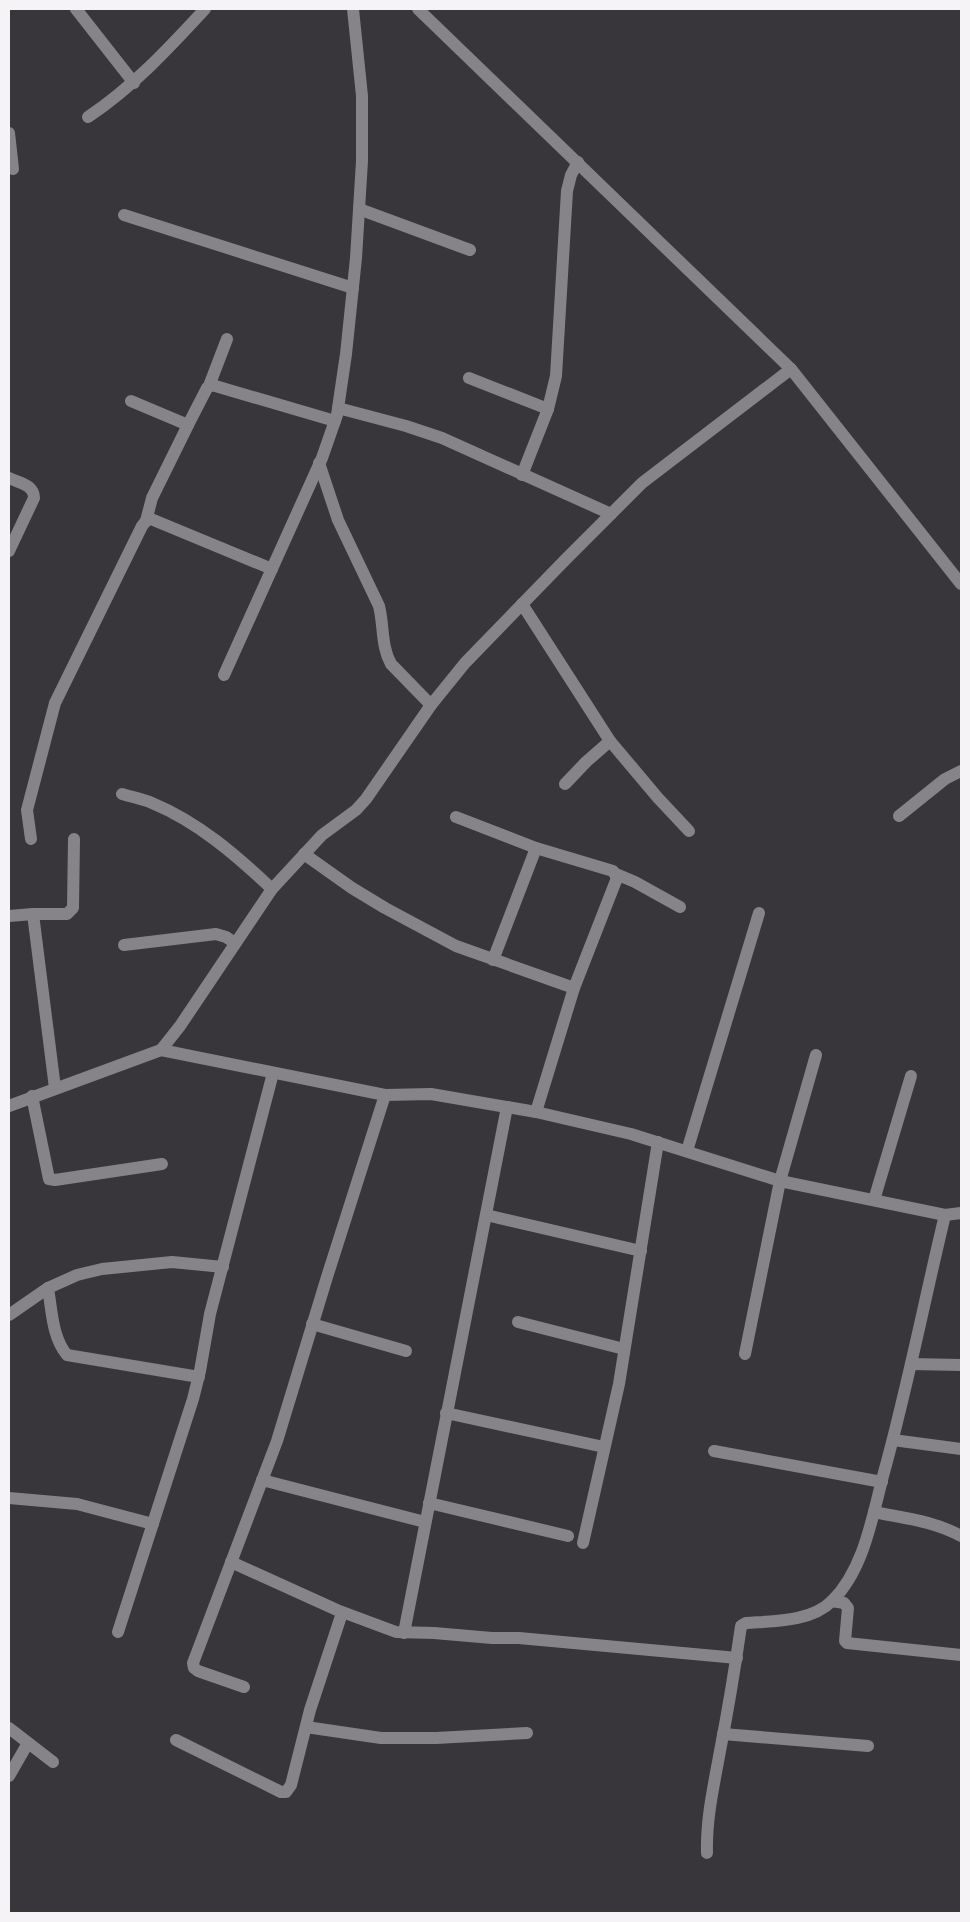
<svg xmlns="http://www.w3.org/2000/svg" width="970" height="1922" font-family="'Playfair Display',serif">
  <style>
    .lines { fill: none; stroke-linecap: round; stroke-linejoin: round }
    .minor { stroke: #868489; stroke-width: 12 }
  </style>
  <rect width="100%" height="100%" fill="#38363a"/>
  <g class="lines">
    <g class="minor">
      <path d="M76 9 134 83"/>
      <path d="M418 9 791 369 961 584"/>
      <path d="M88 117C133 87 169 48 205 9"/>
      <path d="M9 133 13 169"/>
      <path d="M359 209 470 250"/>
      <path d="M124 215 353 288"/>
      <path d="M469 378 548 409"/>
      <path d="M209 386 227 339"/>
      <path d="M131 401 188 425 207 388 212 385 335 421"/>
      <path d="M338 408 406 426 442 438 611 514"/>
      <path d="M319 463 338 520 379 606C384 626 381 646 391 664L431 705"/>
      <path d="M522 475 548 409 556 376 567 191 571 175 578 162"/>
      <path d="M9 478C20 483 34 485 34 498L9 551"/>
      <path d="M146 521 152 498 188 425"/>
      <path d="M522 604 610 741 658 798 689 831"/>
      <path d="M224 675 322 458 337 415 346 354 356 258 362 161V96L353 9"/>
      <path d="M565 784 586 762 610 741"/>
      <path d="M122 794C132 797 143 799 152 803 198 822 236 855 272 889"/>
      <path d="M899 816 945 779 961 771"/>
      <path d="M456 817 536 848 613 871 617 878 574 988 536 1112"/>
      <path d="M31 839 27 810 55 703 142 526 146 521 151 519 272 569"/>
      <path d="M304 854 352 888 385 908 456 946 574 988"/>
      <path d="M616 874 635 882 680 907"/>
      <path d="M9 916 33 914"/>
      <path d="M124 945 216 934 226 937 235 943"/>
      <path d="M493 960 536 848"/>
      <path d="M161 1050 180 1026 272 889 322 835 356 810 366 799 431 705 465 663 566 559 642 483 791 369"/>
      <path d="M55 1088 33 914H67L73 908 74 839"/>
      <path d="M32 1096 49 1179 55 1180 162 1164"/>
      <path d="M9 1106 161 1050 385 1095 431 1094 536 1112 631 1134 780 1181 945 1215 961 1213"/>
      <path d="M687 1151 759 913"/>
      <path d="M874 1200 911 1076"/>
      <path d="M486 1215 641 1251"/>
      <path d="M48 1288C52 1311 52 1337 67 1355L199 1377"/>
      <path d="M9 1315 48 1288 77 1275 102 1269 172 1262 223 1267"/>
      <path d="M518 1322 624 1349"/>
      <path d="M312 1324 406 1351"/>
      <path d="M745 1354 780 1181 816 1055"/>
      <path d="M911 1364 961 1365"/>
      <path d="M446 1413 604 1447"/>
      <path d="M893 1440 961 1449"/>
      <path d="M714 1451 882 1482"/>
      <path d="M262 1480 425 1522"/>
      <path d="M9 1498 77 1504 153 1524"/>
      <path d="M429 1503 568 1536"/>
      <path d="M874 1512C903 1518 934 1521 961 1536"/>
      <path d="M583 1543 619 1384 658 1142"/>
      <path d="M231 1562 337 1610 396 1632 434 1633 492 1638H519L737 1658"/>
      <path d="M832 1601 844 1603 848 1608 845 1641 847 1643 961 1655"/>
      <path d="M118 1632 193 1399 200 1371 210 1314 273 1073"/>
      <path d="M404 1633 507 1107"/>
      <path d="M244 1687 198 1671 194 1668 193 1663 277 1441 327 1277 385 1095"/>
      <path d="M306 1727 381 1738H436L527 1733"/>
      <path d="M9 1728 53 1762"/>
      <path d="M723 1734 868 1746"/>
      <path d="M176 1740 281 1792H286L291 1785 310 1710 342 1613"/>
      <path d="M9 1776 28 1743"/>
      <path d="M707 1853C706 1818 714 1785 720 1751 728 1710 735 1668 741 1626L746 1623C774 1621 811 1622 832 1601 864 1569 872 1518 883 1476 907 1390 924 1302 945 1215"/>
    </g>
  </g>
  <rect width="970" height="1922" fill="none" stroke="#f5f3f6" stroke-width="20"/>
</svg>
